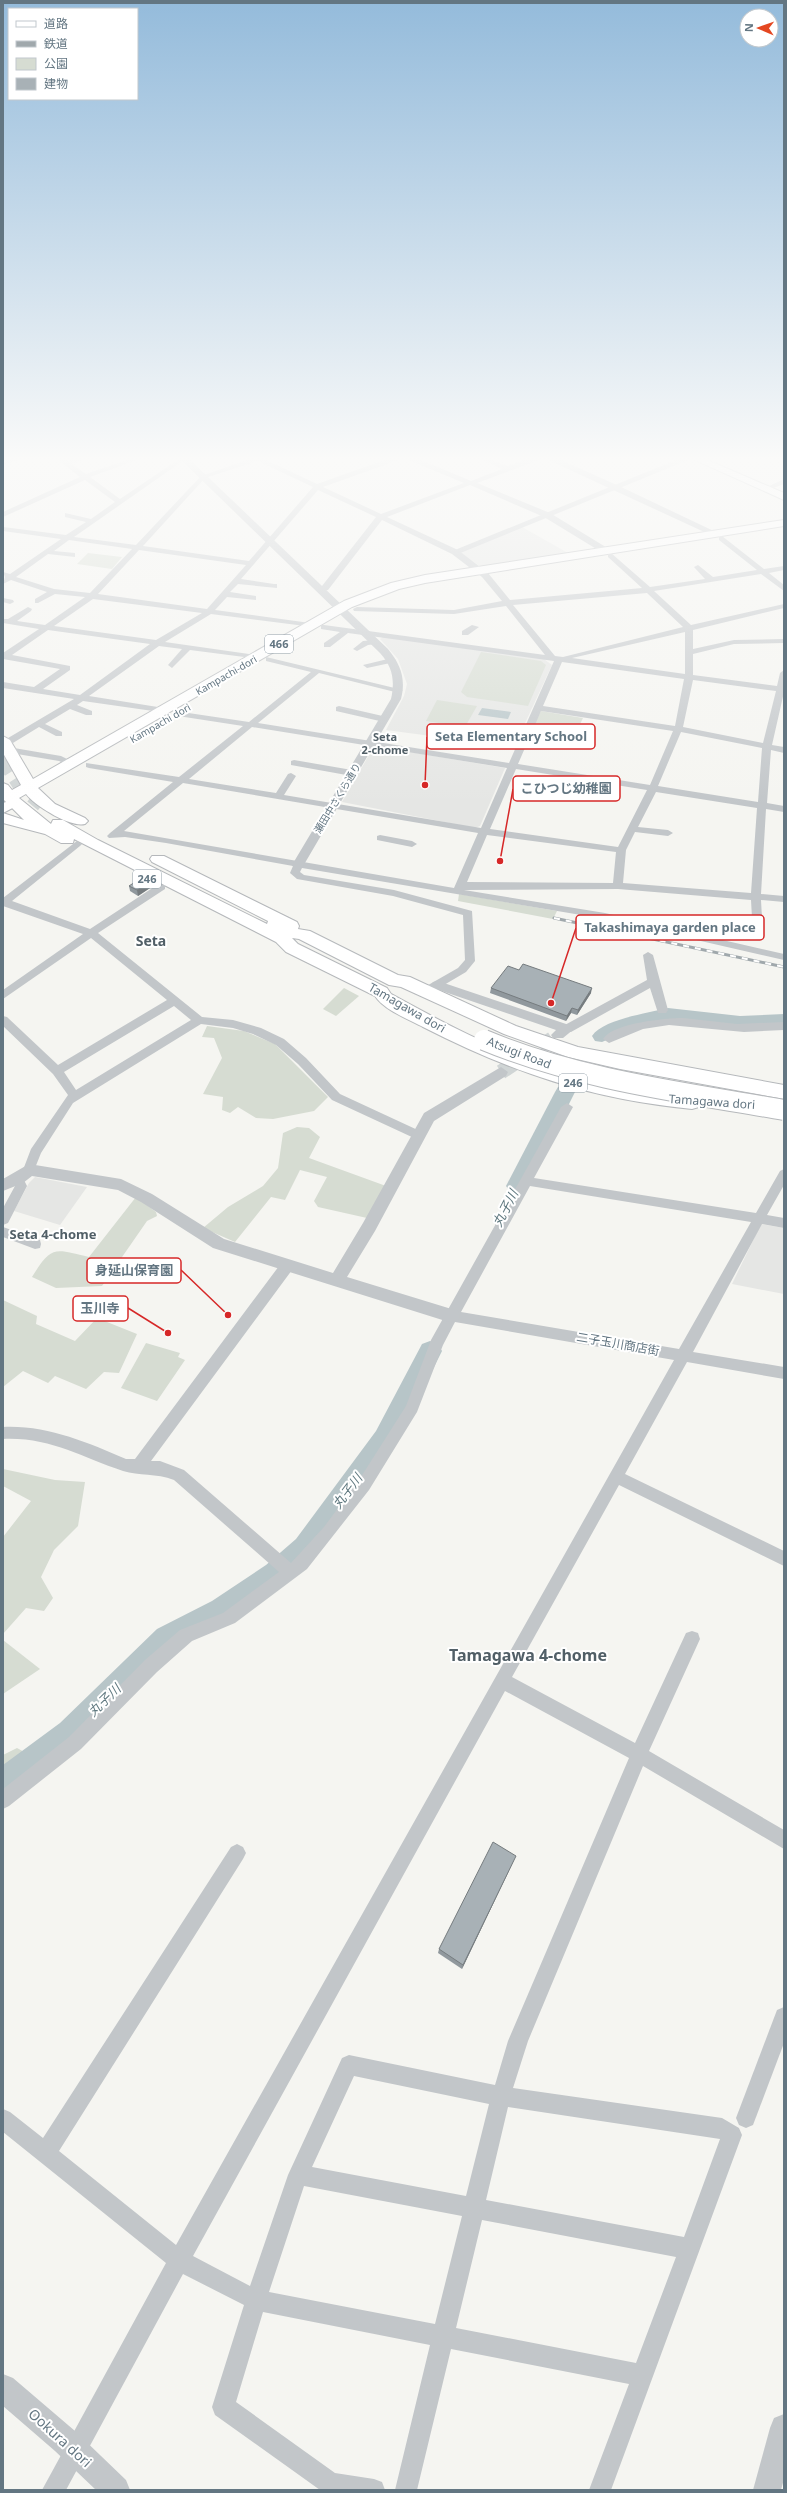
<svg xmlns="http://www.w3.org/2000/svg" width="787" height="2493" font-family="'Noto Sans','Noto Sans JP',sans-serif">
  <style>
    .built { fill: #e5e6e4 }
    .green { fill: #d6dcd2 }
    .water { fill: #b7c5c8 }
    .lines { fill: none; stroke-linecap: round; stroke-linejoin: round }
    .river { fill: #b7c5c8; fill-rule: evenodd }
    .tertiary-tunnel { stroke: #d0d5d5; stroke-width: 15; stroke-dasharray: 15 8; stroke-linecap: butt }
    .trunk-tunnel { stroke: #d0d5d5; stroke-width: 16; stroke-dasharray: 16 8; stroke-linecap: butt }
    .secondary-casing { stroke: #b4babe; stroke-width: 2 }
    .primary-casing { stroke: #b3b8bb; stroke-width: 2 }
    .trunk-casing { stroke: #b5b8bb; stroke-width: 2 }
    .minor { fill: #c2c6c9; fill-rule: evenodd }
    .tertiary { fill: #c2c6c9; fill-rule: evenodd }
    .secondary { fill: #fff; fill-rule: evenodd }
    .primary { fill: #fff; fill-rule: evenodd }
    .trunk { fill: #fff; fill-rule: evenodd }
    .rail-casing { stroke: #a0a8ac; stroke-width: 3 }
    .rail { stroke: #fff; stroke-width: 2; stroke-dasharray: 6; stroke-linecap: butt }
    .trunk-bridge-casing { stroke: #b5b8bb; stroke-width: 22; stroke-linecap: butt }
    .trunk-bridge { stroke: #fff; stroke-width: 20 }
    .wall { fill: #90989d }
    .shaded-wall { fill: #767c7f }
    .building { fill: #a8b1b6; stroke: #767c7f }
    .labels { text-anchor: middle; stroke-width: 4; stroke-linejoin: round; paint-order: stroke }
    .far-street-label { font-size: 10px; fill: #637682; stroke: #fff }
    .shield { fill: #fff; stroke: #929fa8; stroke-width: 1 }
    .shield-label { font-size: 11px; font-weight: bold; fill: #637682 }
    .far-neighbourhood-label { font-size: 11px; font-weight: bold; fill: #515f67; stroke: #fff }
    .street-label { font-size: 12px; fill: #637682; stroke: #fff }
    .water-label { font-size: 13px; font-style: italic; fill: #5f787f; stroke: #fff }
    .neighbourhood-label { font-size: 13px; font-weight: bold; fill: #515f67; stroke: #fff }
    .quarter-label { font-size: 14px; font-weight: bold; fill: #515f67; stroke: #fff }
    .near-street-label { font-size: 14px; fill: #637682; stroke: #fff }
    .near-neighbourhood-label { font-size: 16px; font-weight: bold; fill: #515f67; stroke: #fff }
    .leader { fill: none; stroke: #d62828; stroke-width: 1.5 }
    .callout-dot { fill: #d62828; stroke: #fff; stroke-width: 1.5 }
    .callout { fill: #fff; stroke: #d62828; stroke-width: 1.5 }
    .callout-label { font-size: 13px; text-anchor: middle; font-weight: bold; fill: #637682 }
  </style>
  <rect width="100%" height="100%" fill="#f5f5f1"/>
  <g class="built">
    <path d="M522 527 568 553 483 566 478 565 460 552Z"/>
    <path d="M383 637 544 659 552 665 514 747 386 730 404 696 407 684 398 659 380 639Z"/>
    <path d="M380 747 505 768 480 826 475 828 342 802 373 748Z"/>
    <path d="M35 1177 87 1187 60 1225 14 1211 29 1183Z"/>
    <path d="M761 1224 784 1228V1294L732 1284Z"/>
  </g>
  <g class="green">
    <path d="M88 553 122 557 112 569 77 564Z"/>
    <path d="M481 652 541 661 546 665 528 706 467 697 461 692Z"/>
    <path d="M437 700 477 706 465 727 426 721Z"/>
    <path d="M541 711 583 718 573 739 530 732Z"/>
    <path d="M459 894 557 911 553 919 458 901Z"/>
    <path d="M344 988 359 996 336 1016 323 1009Z"/>
    <path d="M207 1026 244 1031 275 1044 328 1097 314 1111 273 1119 256 1118 238 1107 230 1113 222 1110 223 1097 203 1094 222 1058 214 1038 202 1037Z"/>
    <path d="M297 1127 309 1128 320 1137 309 1158 386 1186 367 1218 318 1207 314 1201 327 1177 300 1170 285 1200 271 1197 235 1242 203 1228 228 1207 263 1186 278 1168 283 1133Z"/>
    <path d="M136 1197 156 1212 157 1216 147 1221 102 1286 56 1288 32 1277C52 1245 54 1249 89 1257Z"/>
    <path d="M3 1300 37 1316 36 1324 75 1341 97 1318 137 1334 119 1373 104 1372 86 1389 55 1376 48 1383 23 1371 3 1387Z"/>
    <path d="M146 1343 180 1353 178 1357 185 1360 157 1401 121 1388Z"/>
    <path d="M3 1469 55 1480 85 1482 78 1526 54 1550 41 1577 53 1598 44 1611 26 1608 3 1634V1537L31 1501 3 1486Z"/>
    <path d="M3 1640 40 1669 3 1694Z"/>
    <path d="M17 1748 26 1753 3 1770V1755Z"/>
  </g>
  <path class="water" d="M482 708 511 712 508 719 478 715Z"/>
  <g class="lines">
    <g class="river">
      <path d="M7 456H24L3 464V457Z"/>
      <path d="M668 1008 740 1016 784 1014V1026L740 1028 668 1020 625 1032 602 1042 595 1041 592 1036C603 1019 649 1013 668 1008Z"/>
      <path d="M565 1085 572 1087 575 1092 528 1186 524 1192 517 1194 510 1192 506 1186 555 1092 558 1087Z"/>
      <path d="M430 1341 438 1344 442 1351 394 1447 314 1555 284 1583 232 1619 177 1647 80 1743 13 1793 3 1798V1765L60 1723 157 1629 212 1601 266 1565 296 1539 376 1431 422 1344Z"/>
    </g>
    <path class="tertiary-tunnel" d="M501 1072 558 1035"/>
    <path class="trunk-tunnel" d="M3 758 21 786 43 804"/>
    <g class="secondary-casing">
      <path id="secondary" d="M686 456H698L784 493V500Z"/>
    </g>
    <g class="primary-casing">
      <path id="primary" d="M15 799 22 803 3 813V803Z"/>
    </g>
    <g class="trunk-casing">
      <path id="trunk" d="M784 520V526L425 583 399 589 352 607 38 788 55 804 85 818 88 821 85 824C71 828 35 806 26 794L19 798 51 824 53 820H63L98 840 267 924 268 921 152 862 150 859 152 856H164L297 922 299 926 298 929 310 931 398 975 410 977 516 1026 578 1047 784 1085V1099L620 1069 568 1057 504 1034 401 987 389 985 299 939 292 938 298 944 387 988 391 994C449 1026 508 1057 572 1075 611 1087 651 1091 692 1095L699 1097 702 1102 699 1107 692 1109C591 1099 513 1073 423 1027 408 1019 384 1010 375 996L286 952 276 942 74 839 73 843H61L45 834 3 823V813L24 820 3 799V783L8 785 12 790 21 785 3 753V736L10 740 33 779 344 601 391 583 425 575Z"/>
    </g>
    <g class="minor">
      <path d="M20 456H31L3 465V461Z"/>
      <path d="M53 456H61L67 461 84 456H95L71 464 86 474 138 456H148L90 477 120 499 182 457 187 458 74 537 136 545 201 476 252 458 250 456H266L264 459 317 484 396 456H412L471 481 502 469 474 456H483L508 466 535 456H552L619 486 720 534 713 536 544 458 477 483 550 513 609 549V553H603L544 517 470 485 387 517 458 550 488 573 510 600 642 588 608 557V553H611L650 587 705 579 694 567 698 565 713 577 757 570 719 540V536H722L764 569 784 566V570L769 573 784 585V591L761 574 654 591 691 625 784 604V608L693 630V649L734 640 784 639V643L734 644 693 654V675L777 686 780 673 784 670V692L772 745 784 747V753L771 750 767 803 784 806V812L766 809 761 894 784 896V902L761 900 762 918 757 921 752 918 751 900 618 889 464 890 605 913 784 954V960L605 919 302 868 300 872 304 875 394 890 472 911 475 961 466 972 427 995 423 994V988L458 968 465 960 463 915 393 896 297 879 290 873 293 866 166 843 125 837 109 838 107 836 110 833 173 782 89 768 86 767V763L179 777 243 726 178 716 175 715V711L249 722 311 672 266 661V657L403 690 399 693 319 673 258 723 509 763 554 661 348 633 330 647H324V643L340 632 321 629V625H324L545 655 506 606 454 614 354 611 353 609 357 607 454 610 502 601 482 577 452 554 382 520 328 590 317 592V588L322 586 376 517 318 490 241 579 274 584H277V588L238 584 230 592 256 596V600L227 597 215 610 310 623H313V627L211 614 165 642 256 655 260 657 259 659 190 650 172 668 168 665 182 649 159 646 89 696 164 708 168 711 167 713 83 701 77 705 92 711V715H86L70 709 45 724 62 732V736H56L39 727 8 746H3V741L74 699 3 688V682L34 687 60 669 3 659V653L39 629 3 623V619H8L28 607 32 609 31 611 17 621 45 625 85 597 55 594 38 603H35V599L47 592 11 580 3 584 5 577 3 572 10 574 61 539 3 531V527L66 535 86 522 65 517V513L91 519 115 502 85 480 3 517V512L80 477ZM404 458 464 483 381 514 323 487ZM258 461 313 487 249 561 143 546 205 478ZM69 540 132 549 90 593 54 589 16 577 48 554 75 557V553L54 551ZM139 550 246 565 207 609 98 594ZM647 593 683 627 563 657 555 656 513 605ZM93 599 202 613 156 640 54 626ZM48 630 150 644 80 695 43 689 70 670V666L12 655ZM685 632V674L572 658ZM562 662 684 679 675 726 543 706ZM693 680 776 691 763 743 683 727ZM541 711 673 731 650 785 518 764ZM252 727 507 768 481 828 284 795 296 776 291 773 288 774 276 793 189 779ZM681 732 762 748 758 802 658 786ZM516 769 647 790 618 847 490 829ZM183 783 478 833 454 888 124 831ZM656 792 757 808 751 893 623 883 626 850 635 832 668 836 673 833 668 830 638 827ZM487 835 616 852 613 883 467 882Z"/>
      <path d="M784 479V484L768 490 763 489Z"/>
      <path d="M3 598 13 600 14 602 10 604 3 602Z"/>
      <path d="M472 625 479 627 468 635H462V631Z"/>
      <path d="M374 640 378 642 377 644 368 645 357 651 353 649 363 641Z"/>
      <path d="M392 658 396 660 395 662 367 668 363 665Z"/>
      <path d="M339 706 387 717 388 719 384 722 336 711V707Z"/>
      <path d="M8 747 61 756 77 764 72 767 59 761 5 752 3 750Z"/>
      <path d="M294 760 352 770 357 773 352 776 291 765V761Z"/>
      <path d="M380 835 412 841 417 844 412 847 377 840V836Z"/>
      <path d="M77 841 82 844 80 846 12 901 90 929 157 885H165V889L98 933 202 1017 233 1020 261 1028 284 1039 306 1058 340 1094 422 1132 424 1135 422 1138H414L332 1100 298 1064 276 1045 253 1034 233 1028 201 1024 73 1103 41 1153 33 1173H25L23 1170 31 1149 68 1095 53 1074 3 1026V1016L7 1017 58 1065 167 1000 91 938 3 999V990L83 934 3 906V898ZM174 1006 191 1020 76 1090 64 1072Z"/>
      <path d="M648 952 653 955 668 1010 666 1013H658L650 988 571 1032H563L561 1029 563 1026 647 980 643 955Z"/>
      <path d="M683 1018 737 1024 784 1022V1030L744 1032 669 1025 643 1029 609 1043 603 1039C613 1023 666 1018 683 1018Z"/>
      <path d="M567 1103 573 1107 534 1178 756 1213 780 1171 784 1169V1185L767 1215 784 1218V1228L762 1224 693 1352 784 1367V1379L687 1362 625 1474 784 1551V1566L619 1485 512 1677 635 1743 686 1633 692 1631 698 1633 700 1639 649 1751 784 1830V1849L643 1766 528 2041 513 2088 722 2118 739 2128 742 2135 611 2490H589L629 2384 451 2349 417 2490H395L430 2345 263 2312 236 2402 335 2473 374 2479 382 2482 385 2490H320L215 2415 212 2407 244 2305 183 2274 66 2490H42L166 2263 3 2132V2109L10 2112 43 2138 231 1847 237 1844 243 1847 246 1853 243 1859 59 2151 176 2245 674 1360 455 1322 443 1345 417 1412 369 1490 307 1569 235 1623 192 1641 157 1672 81 1749 9 1806 3 1809V1789L69 1737 145 1660 180 1630 223 1613 279 1572 174 1480C156 1473 139 1476 123 1471 80 1457 51 1437 3 1439V1427C47 1425 86 1442 126 1459H135L282 1262H292L294 1266 292 1270 151 1461H160L184 1470 291 1563 324 1527 359 1480 406 1406 431 1340 561 1107ZM530 1186 751 1222 679 1349 461 1312ZM505 1691 629 1758 508 2041 495 2085 349 2055 342 2058 288 2175 250 2286 193 2256ZM354 2076 489 2104 466 2196 312 2167ZM508 2107 720 2139 684 2237 486 2200ZM304 2186 462 2216 435 2324 269 2292ZM482 2220 676 2257 636 2363 456 2328Z"/>
      <path d="M18 1174 22 1176 27 1186 8 1223 3 1225V1208L15 1186 12 1179Z"/>
      <path d="M3 1227 40 1240 41 1244 40 1248 35 1249 3 1237Z"/>
      <path d="M784 2007V2043L753 2125 746 2128 739 2125 736 2118 777 2010Z"/>
    </g>
    <g class="tertiary">
      <path d="M177 456H186L388 649C401 665 406 679 401 699L302 868H294L292 865 391 699C395 681 393 667 380 653Z"/>
      <path d="M686 456H698L458 554 450 552Z"/>
      <path d="M438 981 572 1026 574 1029 563 1038H553L551 1035 556 1030 433 988 431 985 433 982Z"/>
      <path d="M501 1067 508 1072 506 1076 434 1121 375 1231 347 1277 458 1311 460 1316 458 1321 452 1323 213 1248 141 1202 118 1190 32 1176 23 1183 3 1191V1179L29 1164 121 1179 152 1194 224 1239 333 1273 363 1223 424 1113Z"/>
      <path d="M3 2374 13 2378 75 2431 126 2480 130 2490H96L55 2451 3 2406Z"/>
      <path d="M784 2414V2479L781 2490H753L770 2428 774 2418Z"/>
    </g>
    <use href="#secondary" class="secondary"/>
    <use href="#primary" class="primary"/>
    <use href="#trunk" class="trunk"/>
    <g class="rail-casing">
      <path id="rail" d="M554 918 784 967"/>
    </g>
    <use href="#rail" class="rail"/>
    <g class="trunk-bridge-casing">
      <path id="trunk-bridge" d="M484 1040C580 1080 682 1092 784 1110"/>
    </g>
    <use href="#trunk-bridge" class="trunk-bridge"/>
  </g>
  <g class="wall">
    <path d="M149 883 150 888 138 896 130 891 129 886Z"/>
    <path d="M491 988 591 993 577 1015 571 1013 566 1021 490 993Z"/>
    <path d="M514 1860 462 1969 438 1953 439 1949Z"/>
  </g>
  <g class="shaded-wall">
    <path d="M149 883 150 888 138 896 137 890Z"/>
    <path d="M592 988 591 993 577 1015 578 1010Z"/>
    <path d="M572 1008 571 1013 566 1021 567 1016Z"/>
    <path d="M516 1856 514 1860 462 1969 463 1965Z"/>
  </g>
  <g class="building">
    <path d="M141 878 149 883 137 890 129 886Z"/>
    <path d="M523 964 592 988 578 1010 572 1008 567 1016 491 988 508 966 519 970Z"/>
    <path d="M493 1842 516 1856 463 1965 439 1949Z"/>
  </g>
  <linearGradient id="sky" x2="0" y2="1"><stop stop-color="#94bbdb"/><stop offset="0.57" stop-color="#fafaf9"/><stop offset="1" stop-color="#fafaf9" stop-opacity="0"/></linearGradient>
  <rect width="787" height="805" fill="url(#sky)"/>
  <g class="labels">
    <g class="far-street-label">
      <text transform="translate(226 675) rotate(-30)" y="4">Kampachi-dori</text>
      <text transform="translate(160 723) rotate(-30)" y="4">Kampachi dori</text>
      <text transform="translate(337 798) rotate(-59)" y="4">瀬田中さくら通り</text>
    </g>
    <g class="shield">
      <rect x="265" y="635" width="28" height="18" rx="3"/>
      <rect x="133" y="870" width="28" height="18" rx="3"/>
      <rect x="559" y="1074" width="28" height="18" rx="3"/>
    </g>
    <g class="shield-label">
      <text x="279" y="648">466</text>
      <text x="147" y="883">246</text>
      <text x="573" y="1087">246</text>
    </g>
    <g class="far-neighbourhood-label">
      <text x="385" y="741">Seta<tspan x="385" dy="13">2-chome</tspan></text>
    </g>
    <g class="street-label">
      <text transform="translate(407 1008) rotate(30)" y="4">Tamagawa dori</text>
      <text transform="translate(519 1053) rotate(21)" y="4">Atsugi Road</text>
      <text transform="translate(712 1102) rotate(4)" y="4">Tamagawa dori</text>
      <text transform="translate(618 1344) rotate(10)" y="4">二子玉川商店街</text>
    </g>
    <g class="water-label">
      <text transform="translate(505 1208) rotate(-63)" y="5">丸子川</text>
      <text transform="translate(347 1491) rotate(-53)" y="5">丸子川</text>
      <text transform="translate(104 1700) rotate(-44)" y="5">丸子川</text>
    </g>
    <g class="neighbourhood-label">
      <text x="53" y="1239">Seta 4-chome</text>
    </g>
    <g class="quarter-label">
      <text x="151" y="946">Seta</text>
    </g>
    <g class="near-street-label">
      <text transform="translate(60 2438) rotate(42)" y="5">Ookura dori</text>
    </g>
    <g class="near-neighbourhood-label">
      <text x="528" y="1661">Tamagawa 4-chome</text>
    </g>
  </g>
  <path class="leader" d="M425 785L427 737M500 861L513 789M551 1003L576 928M228 1315L181 1270M168 1333L128 1308"/>
  <g class="callout-dot">
    <circle cx="425" cy="785" r="4"/>
    <circle cx="500" cy="861" r="4"/>
    <circle cx="551" cy="1003" r="4"/>
    <circle cx="228" cy="1315" r="4"/>
    <circle cx="168" cy="1333" r="4"/>
  </g>
  <g class="callout">
    <rect x="427" y="724" width="168" height="25" rx="4"/>
    <rect x="513" y="776" width="107" height="25" rx="4"/>
    <rect x="576" y="915" width="188" height="25" rx="4"/>
    <rect x="87" y="1258" width="94" height="25" rx="4"/>
    <rect x="73" y="1296" width="55" height="25" rx="4"/>
  </g>
  <g class="callout-label">
    <text x="511" y="741">Seta Elementary School</text>
    <text x="566" y="793">こひつじ幼稚園</text>
    <text x="670" y="932">Takashimaya garden place</text>
    <text x="134" y="1275">身延山保育園</text>
    <text x="100" y="1313">玉川寺</text>
  </g>
  <rect width="787" height="2493" fill="none" stroke="#637682" stroke-width="8"/>
  <rect x="8" y="8" width="130" height="92" fill="#ffffff" stroke="#c1c8cd"/>
  <rect x="16" y="21" width="20" height="6" fill="#ffffff" stroke="#c1c8cd"/>
  <text x="44" y="28" font-size="12" fill="#637682">道路</text>
  <rect x="16" y="41" width="20" height="6" fill="#a0a8ac" stroke="#c1c8cd"/>
  <text x="44" y="48" font-size="12" fill="#637682">鉄道</text>
  <rect x="16" y="58" width="20" height="12" fill="#d6dcd2" stroke="#c1c8cd"/>
  <text x="44" y="68" font-size="12" fill="#637682">公園</text>
  <rect x="16" y="78" width="20" height="12" fill="#a8b1b6" stroke="#c1c8cd"/>
  <text x="44" y="88" font-size="12" fill="#637682">建物</text>
  <g transform="translate(759 28) rotate(272)"><circle r="19" fill="#ffffff" stroke="#c1c8cd"/>
  <path d="M0-3L7 15L0 10L-7 15Z" fill="#e44721"/>
  <text y="-6" font-size="11" font-weight="bold" text-anchor="middle" fill="#637682">N</text>
  </g>
</svg>
